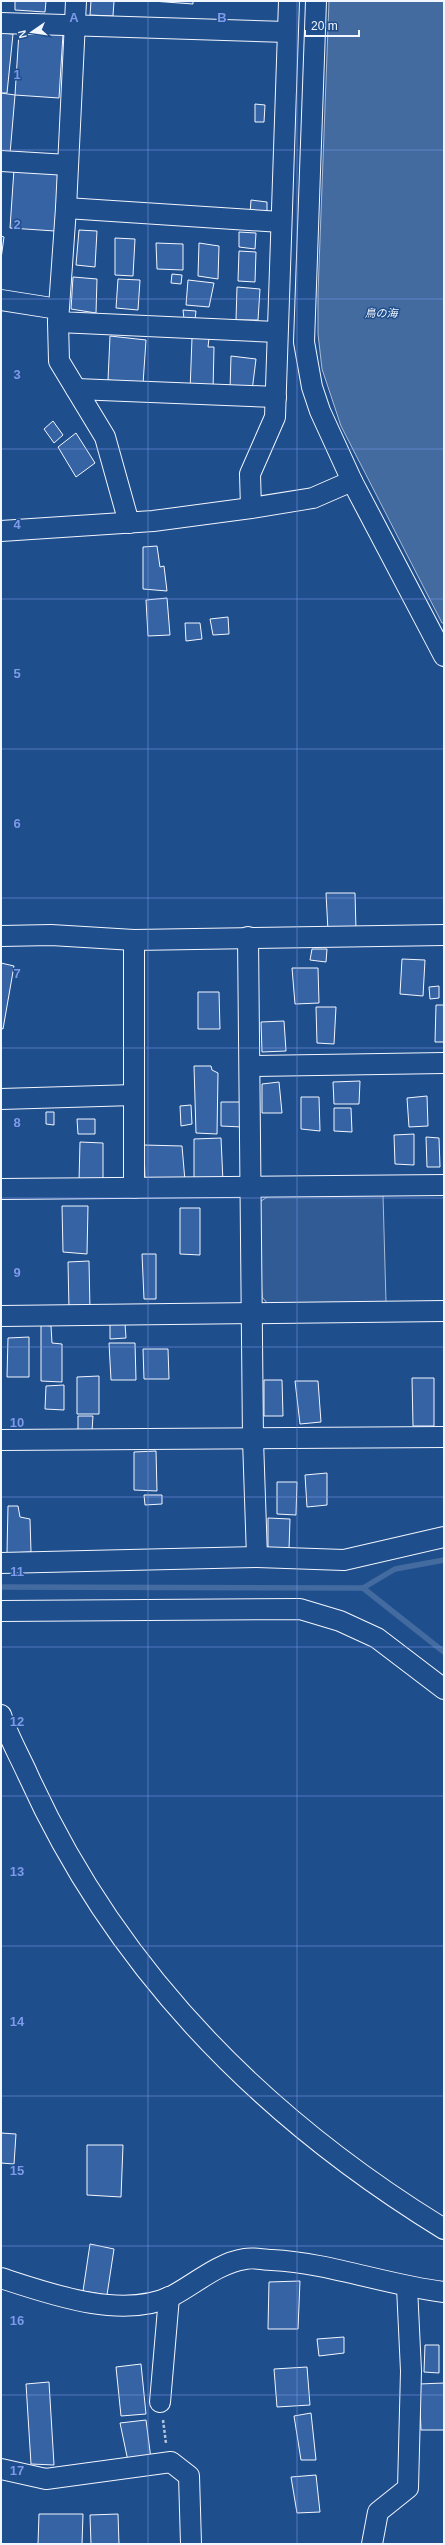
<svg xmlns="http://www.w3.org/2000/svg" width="445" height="2545" font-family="Arial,'Noto Sans JP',sans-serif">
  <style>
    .built { fill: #305b95; stroke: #a8bbd7 }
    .water { fill: #446ba0; stroke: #a8bbd7 }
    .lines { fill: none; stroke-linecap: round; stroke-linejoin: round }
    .stream { stroke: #446ba0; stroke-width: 5.5 }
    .building { fill: #3563a3; stroke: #f2f6ff }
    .minor-casing { stroke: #f2f6ff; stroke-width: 22 }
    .path { stroke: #b3c4dc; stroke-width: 2.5; stroke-dasharray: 3 2; stroke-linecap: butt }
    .minor { stroke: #1f4e8c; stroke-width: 20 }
    .grid { fill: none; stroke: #7d9aea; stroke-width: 1; stroke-opacity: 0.55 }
    .labels { text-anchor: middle; stroke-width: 3; stroke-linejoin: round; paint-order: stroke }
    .water-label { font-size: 11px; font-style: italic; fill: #f2f6ff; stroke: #1f4e8c }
    .grid-label { font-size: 13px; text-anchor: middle; font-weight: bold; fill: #7d9aea; stroke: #1f4e8c; stroke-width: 3; stroke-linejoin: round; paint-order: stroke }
  </style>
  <rect width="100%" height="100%" fill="#1f4e8c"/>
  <path class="built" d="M383 1195 386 1302 268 1304 262 1297 258 1203 269 1196Z"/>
  <path class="water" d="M329 1H444V623H442L341 426 322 369 318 334V293Z"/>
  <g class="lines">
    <g class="stream">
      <path d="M1 1587 363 1588 395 1569 444 1560"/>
      <path d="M363 1588 444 1652"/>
    </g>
  </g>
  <g class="building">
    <path d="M15 1H46L45 12 15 10Z"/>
    <path d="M91 1H114L113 16 90 15Z"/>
    <path d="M152 1H193V4Z"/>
    <path d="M19 32 63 34 59 98 15 95Z"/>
    <path d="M1 33 13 34 7 93H1Z"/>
    <path d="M1 93 15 95 10 154 1 153Z"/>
    <path d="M255 104 265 105 264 122H255Z"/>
    <path d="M14 169 59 172 55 231 10 228Z"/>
    <path d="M251 200 267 202V215L250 214Z"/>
    <path d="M79 230 97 231 95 267 76 265Z"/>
    <path d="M239 232 256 233 255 249 239 247Z"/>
    <path d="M1 236 4 237 1 259Z"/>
    <path d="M115 238 135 239 133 276 115 275Z"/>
    <path d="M156 243 183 244V270L157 269Z"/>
    <path d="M199 243 219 246 218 279 198 276Z"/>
    <path d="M239 251 256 252 255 282 238 281Z"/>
    <path d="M172 274 182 275 181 284 171 283Z"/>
    <path d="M73 277 97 279 96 313 71 309Z"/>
    <path d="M118 279 140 280 138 310 116 308Z"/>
    <path d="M188 280 214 283 209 307 186 305Z"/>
    <path d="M237 287 260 289 258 320H236Z"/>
    <path d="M183 310 196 311 195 320 184 319Z"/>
    <path d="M110 336 146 340 143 384 108 380Z"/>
    <path d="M192 338H209L208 347H214L213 391H190Z"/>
    <path d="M231 356 256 359 252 391 230 390Z"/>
    <path d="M53 421 63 435 54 443 44 429Z"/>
    <path d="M76 433 95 463 76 477 58 447Z"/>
    <path d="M157 546 160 567 164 566 167 591 143 589V547Z"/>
    <path d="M167 598 170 635 148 636 146 600Z"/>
    <path d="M228 617 229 634 213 635 210 619Z"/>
    <path d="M185 623H200L202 639 186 641Z"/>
    <path d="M326 893H355L356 930 328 931Z"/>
    <path d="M312 949H327L326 962 310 960Z"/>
    <path d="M402 959 425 960 423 996 400 994Z"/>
    <path d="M1 963 14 966 3 1029 1 1028Z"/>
    <path d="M292 968H318L319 1003 295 1004Z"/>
    <path d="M439 986V998L430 999 429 987Z"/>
    <path d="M198 992H219L220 1029H198Z"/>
    <path d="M436 1005H444V1042H435Z"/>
    <path d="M316 1007H336L334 1044 317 1043Z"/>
    <path d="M284 1021 286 1051 262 1052 261 1022Z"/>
    <path d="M194 1066H211L212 1070 218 1073 217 1134 196 1133Z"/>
    <path d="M360 1081 359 1104H334L333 1082Z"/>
    <path d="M279 1082 282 1113H262V1084Z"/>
    <path d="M427 1096 428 1126 409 1127 407 1098Z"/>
    <path d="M301 1097H319L320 1131 301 1129Z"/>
    <path d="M221 1102H241L242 1127 221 1126Z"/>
    <path d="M191 1105 192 1124 181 1126 180 1106Z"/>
    <path d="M334 1108H351L352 1132 334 1131Z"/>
    <path d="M46 1112H54V1125L46 1124Z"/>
    <path d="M77 1119H95V1134H78Z"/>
    <path d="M414 1134V1165L395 1164 394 1135Z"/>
    <path d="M426 1137 439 1138 440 1167H427Z"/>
    <path d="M221 1138 223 1182H194V1139Z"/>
    <path d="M80 1142 103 1143V1182L79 1181Z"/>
    <path d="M144 1145 182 1146 185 1181H145Z"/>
    <path d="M62 1206H88L87 1254 63 1252Z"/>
    <path d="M180 1208H200V1255L180 1254Z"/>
    <path d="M142 1254H156V1299H144Z"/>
    <path d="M89 1261 90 1310 69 1309 68 1262Z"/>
    <path d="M110 1323H125L126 1338 110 1339Z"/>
    <path d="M41 1325 51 1326 52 1343 62 1344V1382L41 1381Z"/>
    <path d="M29 1337V1377H7L8 1338Z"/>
    <path d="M109 1343H135L136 1380H111Z"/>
    <path d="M143 1349H168L169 1379H144Z"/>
    <path d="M99 1376V1414H77V1377Z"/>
    <path d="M412 1378H434V1426H413Z"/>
    <path d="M264 1380H282L283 1416H264Z"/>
    <path d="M295 1381H318L321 1422 300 1424Z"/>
    <path d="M64 1385V1410L45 1409 46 1386Z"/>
    <path d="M78 1416H93L92 1431 78 1430Z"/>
    <path d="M156 1451 157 1491 134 1490V1452Z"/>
    <path d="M327 1473V1505L307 1507 305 1475Z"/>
    <path d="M277 1482H297L296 1515 277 1514Z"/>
    <path d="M144 1495H162V1504L145 1505Z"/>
    <path d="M8 1506H18L20 1517 30 1519 31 1552 7 1553Z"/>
    <path d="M268 1518 290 1519 289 1549 268 1548Z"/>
    <path d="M1 2133 16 2134 14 2164 1 2163Z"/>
    <path d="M87 2145H123L121 2197 87 2195Z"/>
    <path d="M90 2244 114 2249 107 2295 83 2291Z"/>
    <path d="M300 2281 298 2329H268L269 2282Z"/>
    <path d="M344 2337V2353L319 2356 317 2339Z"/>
    <path d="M425 2345H439V2373L424 2372Z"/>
    <path d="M141 2364 146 2414 121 2416 116 2367Z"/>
    <path d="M307 2367 310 2405 277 2407 274 2369Z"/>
    <path d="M49 2382 54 2465 31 2464 26 2384Z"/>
    <path d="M444 2383V2430H421L419 2384Z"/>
    <path d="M311 2413 316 2460H301L294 2416Z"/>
    <path d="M146 2420 151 2459 128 2461 120 2423Z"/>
    <path d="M316 2475 320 2512 297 2513 291 2477Z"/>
    <path d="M39 2514H83L82 2544H38Z"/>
    <path d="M118 2514 119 2544H91L90 2515Z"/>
  </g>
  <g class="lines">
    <g class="minor-casing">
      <g id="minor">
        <path d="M76 1 66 208 58 322 277 332"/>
        <path d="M316 1 304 342 312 387 320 411 352 481 444 656"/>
        <path d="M1 23 287 32"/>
        <path d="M1 161 68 165"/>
        <path d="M66 208 281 222"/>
        <path d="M1 300 58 309"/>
        <path d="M58 322 59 361 105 437 129 523"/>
        <path d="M76 389 276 397"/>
        <path d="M251 508 250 474 275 417 289 1"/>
        <path d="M1 531 153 521 251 508 313 498 352 481"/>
        <path d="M1 936 51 935 134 940 444 935"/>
        <path d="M248 937 253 1440 257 1557"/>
        <path d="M251 1066 444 1063"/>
        <path d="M1 1099 134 1095"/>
        <path d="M134 1188V940"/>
        <path d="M1 1189 444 1185"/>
        <path d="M1 1316 444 1311"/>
        <path d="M1 1440 444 1437"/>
        <path d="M1 1563 257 1557 344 1560 444 1537"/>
        <path d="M1 1611 300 1609 340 1621 377 1638 444 1689"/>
        <path d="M1 1715C8 1736 19 1755 28 1775 116 1970 263 2118 444 2229"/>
        <path d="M1 2278C50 2294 122 2320 172 2296 195 2284 218 2263 245 2259 253 2257 263 2260 272 2260 330 2263 386 2285 444 2292"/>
        <path d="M160 2402 169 2297"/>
        <path d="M1 2469 46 2479 171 2462 189 2476 191 2544"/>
        <path d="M372 2544 378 2512 408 2488 411 2371 407 2287"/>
      </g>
    </g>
    <path class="path" d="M163 2420 166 2443"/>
    <use href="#minor" class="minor"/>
  </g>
  <path class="grid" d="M148 1V2544M297 1V2544M1 150H444M1 299H444M1 449H444M1 599H444M1 749H444M1 898H444M1 1048H444M1 1198H444M1 1347H444M1 1497H444M1 1647H444M1 1796H444M1 1946H444M1 2096H444M1 2246H444M1 2395H444"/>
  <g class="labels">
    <g class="water-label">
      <text x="381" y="317">鳥の海</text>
    </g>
  </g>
  <g class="grid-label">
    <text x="74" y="22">A</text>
    <text x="222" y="22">B</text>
    <text x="17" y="79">1</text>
    <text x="17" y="229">2</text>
    <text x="17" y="379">3</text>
    <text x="17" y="529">4</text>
    <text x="17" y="678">5</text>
    <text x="17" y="828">6</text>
    <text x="17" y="978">7</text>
    <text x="17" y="1127">8</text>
    <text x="17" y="1277">9</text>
    <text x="17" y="1427">10</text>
    <text x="17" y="1576">11</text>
    <text x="17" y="1726">12</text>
    <text x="17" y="1876">13</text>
    <text x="17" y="2026">14</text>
    <text x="17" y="2175">15</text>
    <text x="17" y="2325">16</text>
    <text x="17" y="2475">17</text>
  </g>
  <rect width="445" height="2545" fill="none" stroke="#f2f6ff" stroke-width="4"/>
  <g transform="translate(32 32) rotate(257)" stroke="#1f4e8c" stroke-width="3" paint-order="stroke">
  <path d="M0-3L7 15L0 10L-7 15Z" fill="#f2f6ff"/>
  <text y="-6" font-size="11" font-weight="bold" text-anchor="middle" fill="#f2f6ff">N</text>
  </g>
  <path d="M305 30v6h54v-6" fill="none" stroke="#f2f6ff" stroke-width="2"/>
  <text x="311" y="30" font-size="12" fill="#f2f6ff" stroke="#1f4e8c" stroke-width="3" paint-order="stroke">20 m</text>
</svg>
